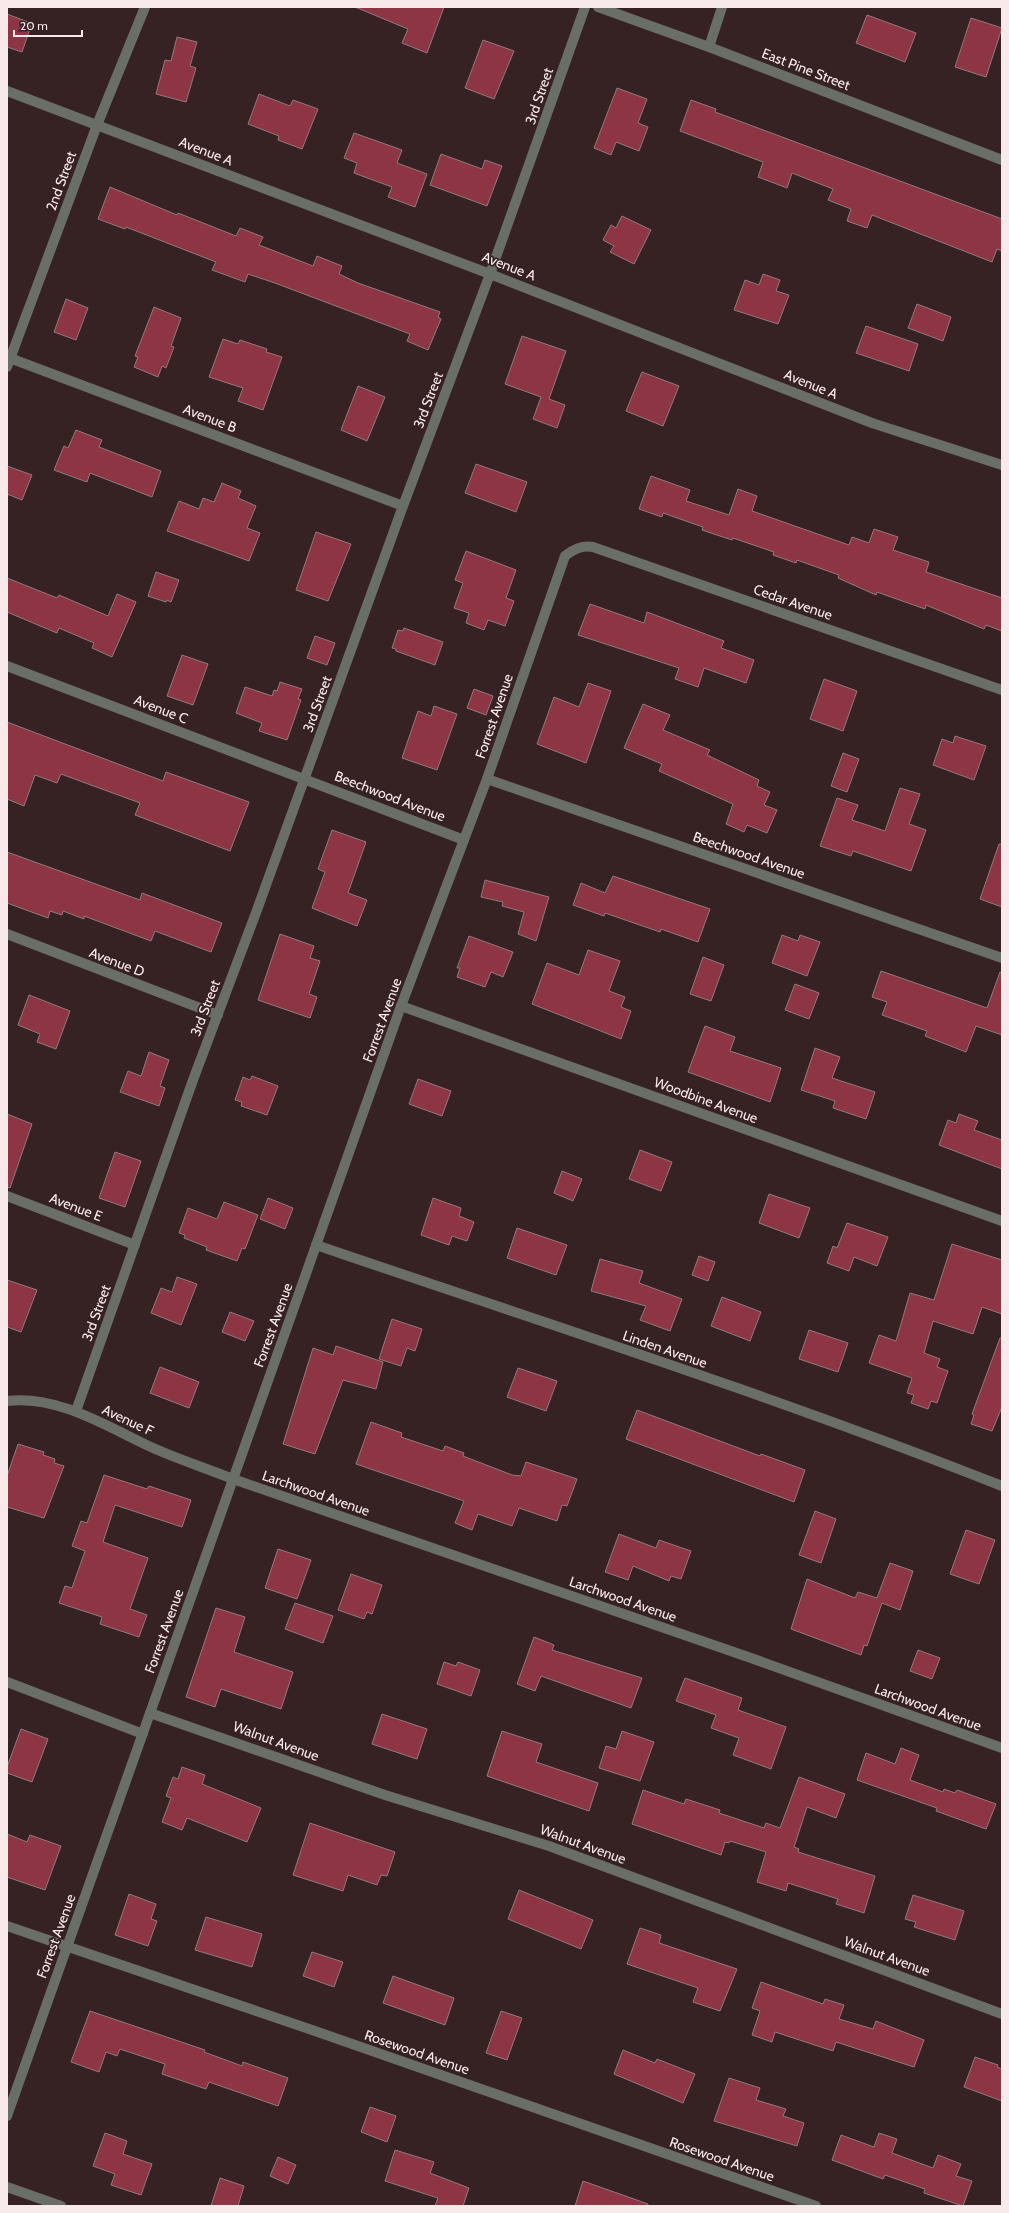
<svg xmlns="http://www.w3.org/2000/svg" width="1009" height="2213" font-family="Cabin,sans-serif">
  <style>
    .building { fill: #8d3445; stroke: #947a7c }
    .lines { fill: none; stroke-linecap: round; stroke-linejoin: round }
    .minor { stroke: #696f67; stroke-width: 10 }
    .labels { text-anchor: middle; stroke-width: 3.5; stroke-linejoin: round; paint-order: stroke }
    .street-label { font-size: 14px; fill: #f8e9ea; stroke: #362123 }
  </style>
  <rect width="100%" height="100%" fill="#362123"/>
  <g class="building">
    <path d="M355 7H444L427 53 402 43 408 29Z"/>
    <path d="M7 14 28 22 27 25 31 26 22 52 7 47Z"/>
    <path d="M867 15 916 33 905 62 856 43Z"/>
    <path d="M971 18 1002 28 986 77 955 67Z"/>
    <path d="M177 37 197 42 190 66 196 68 186 102 156 94 165 60 171 61Z"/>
    <path d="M483 40 514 51 494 99 465 88Z"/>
    <path d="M617 88 647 99 638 123 648 127 639 151 616 142 611 155 594 148Z"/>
    <path d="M259 94 290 106 293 100 318 109 302 149 278 140 279 136 248 124Z"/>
    <path d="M691 100 716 109 715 112 1002 219V251L997 249 992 262 872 215 867 228 847 221 851 209 828 200 833 189 792 173 787 188 758 177 763 162 680 131Z"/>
    <path d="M354 133 402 150 397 163 427 174 415 207 388 197 392 187 354 173 357 163 344 158Z"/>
    <path d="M441 154 482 169 485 160 502 166 487 206 430 185Z"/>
    <path d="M110 187 177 215 178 213 236 236 240 228 263 237 259 245 313 266 317 256 342 266 339 274 358 283 440 312 438 317 441 319 428 350 407 341 410 334 275 283 248 274 245 282 212 270 216 262 126 227 125 229 98 219Z"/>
    <path d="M622 216 651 230 634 264 610 252 614 246 603 240 611 225 616 228Z"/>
    <path d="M763 274 780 280 776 291 789 295 778 324 734 310 745 280 759 285Z"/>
    <path d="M66 299 88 308 76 340 54 332Z"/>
    <path d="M917 304 951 317 943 341 908 328Z"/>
    <path d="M154 307 181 318 171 346 174 347 166 368 162 366 158 377 134 367 138 357 135 356Z"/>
    <path d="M866 326 918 344 909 371 856 353Z"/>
    <path d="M522 336 566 351 549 399 565 405 557 428 533 419 541 397 505 384Z"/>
    <path d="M223 339 238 344 240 340 267 349 266 352 282 357 263 410 238 401 243 388 209 377Z"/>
    <path d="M642 372 679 386 663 426 626 411Z"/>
    <path d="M358 386 385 397 367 441 341 430Z"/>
    <path d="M76 430 102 440 99 447 161 471 152 497 90 473 87 482 54 470 64 446 68 448Z"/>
    <path d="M476 464 527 482 516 512 465 493Z"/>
    <path d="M7 466 32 475 22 500 7 494Z"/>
    <path d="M651 476 690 490 686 501 729 515 738 489 757 496 752 511 849 545 852 537 869 543 874 529 898 537 893 550 929 562 926 572 1002 598V631L986 625 984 629 926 605 925 609 877 592 876 595 838 578 839 575 797 560 796 563 773 555 774 552 733 538 732 540 702 530 703 527 663 513 662 517 639 509Z"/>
    <path d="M222 483 241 491 238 498 256 506 247 528 260 533 249 561 167 531 179 501 199 509 203 498 214 502Z"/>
    <path d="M316 532 351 544 328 601 296 590Z"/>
    <path d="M466 551 516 570 506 598 514 601 505 626 488 620 484 630 466 623 469 613 454 608 463 583 455 580Z"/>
    <path d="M156 572 179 580 171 602 167 600 166 602 148 596Z"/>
    <path d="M7 578 57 598 59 595 108 616 117 594 136 602 112 657 92 648 94 643 59 628 57 633 7 612Z"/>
    <path d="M590 604 644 623 647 612 724 641 721 648 754 660 746 683 704 668 698 687 675 679 679 668 578 635Z"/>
    <path d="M404 628 443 642 435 665 396 651V649L392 648 398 630 403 631Z"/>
    <path d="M315 636 335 643 327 665 307 658Z"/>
    <path d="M182 655 208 664 193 705 167 696Z"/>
    <path d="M824 679 857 691 843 731 810 719Z"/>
    <path d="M280 682 302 689 298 699 301 700 287 740 259 731 262 723 236 713 245 687 272 696 274 690 277 691Z"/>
    <path d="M588 683 611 691 586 763 537 744 554 697 579 707Z"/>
    <path d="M474 689 493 696 486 715 467 708Z"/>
    <path d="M643 704 670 715 663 730 710 750 707 755 759 780 757 786 770 792 764 805 777 810 767 833 747 825 744 832 726 824 733 804 659 771 662 764 624 748Z"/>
    <path d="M434 706 457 714 437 770 402 758 418 711 431 716Z"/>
    <path d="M7 722 163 781 166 772 249 802 230 851 135 815 140 803 61 774 57 783 35 775 24 806 7 799Z"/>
    <path d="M955 736 986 746 974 780 933 765 942 739 953 743Z"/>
    <path d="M843 753 859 759 847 792 831 786Z"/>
    <path d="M900 788 920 794 909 824 926 830 911 871 853 851 851 856 820 846 837 798 858 805 852 820 885 831Z"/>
    <path d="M332 830 366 842 348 893 367 900 357 926 312 908 325 872 318 869Z"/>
    <path d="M999 844H1002V907L980 899Z"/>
    <path d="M7 852 140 900 142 893 222 923 211 952 155 931 151 941 84 916V919L63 911 62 915 50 911 48 918 7 903Z"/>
    <path d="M613 876 710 909 698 942 661 929 660 932 605 913 604 916 573 905 581 883 605 893Z"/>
    <path d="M485 880 549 897 536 941 518 934 524 912 502 906 503 902 481 897Z"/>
    <path d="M280 934 314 946 310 958 320 961 309 994 317 997 310 1018 258 1000Z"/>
    <path d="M782 935 798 941 800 935 820 942 807 976 772 963Z"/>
    <path d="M469 936 513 952 503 977 491 972 485 987 457 977 460 968H457Z"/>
    <path d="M588 950 620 961 609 991 625 997 621 1007 631 1011 621 1039 532 1004 547 963 579 975Z"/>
    <path d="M703 957 724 965 711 1001 690 994Z"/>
    <path d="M881 971 987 1008 1000 972 1002 973V1035L976 1026 966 1052 925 1036 927 1031 882 1015 887 1002 872 997Z"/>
    <path d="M795 984 819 993 809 1019 785 1010Z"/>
    <path d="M29 995 70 1011 56 1049 37 1042 40 1034 18 1025Z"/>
    <path d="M705 1026 735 1037 730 1051 781 1068 770 1102 688 1072Z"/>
    <path d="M815 1048 840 1057 832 1078 875 1092 866 1119 833 1108 835 1101 801 1090Z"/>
    <path d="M149 1052 169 1060 160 1086 165 1088 159 1106 120 1092 128 1071 141 1076Z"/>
    <path d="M252 1076 278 1086 267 1115 241 1106 242 1102 235 1100 243 1077 250 1080Z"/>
    <path d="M418 1079 451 1091 442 1116 409 1104Z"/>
    <path d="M7 1114 32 1124 10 1188 7 1187Z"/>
    <path d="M959 1114 978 1121 974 1130 1002 1140V1169L939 1145 948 1120 956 1123Z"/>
    <path d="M640 1150 672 1162 661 1191 629 1179Z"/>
    <path d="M115 1152 141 1161 125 1207 99 1198Z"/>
    <path d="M562 1171 582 1179 573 1201 554 1193Z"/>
    <path d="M769 1194 810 1208 799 1238 759 1223Z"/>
    <path d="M268 1198 293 1208 285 1229 260 1219Z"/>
    <path d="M433 1198 461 1208 459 1216 474 1222 467 1241 452 1236 449 1245 421 1235Z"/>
    <path d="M224 1202 258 1215 245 1249 242 1248 237 1261 206 1250 207 1247 184 1238 185 1235 179 1233 188 1208 217 1219Z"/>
    <path d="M847 1223 888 1237 877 1266 854 1257 849 1271 827 1263 833 1246 837 1248Z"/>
    <path d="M517 1228 567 1245 556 1275 507 1258Z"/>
    <path d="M952 1244 1002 1260V1314L982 1307 973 1334 933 1321 924 1353 940 1359 937 1367 948 1371 937 1403 931 1401 928 1409 911 1403 914 1395 907 1393 912 1378 869 1363 879 1335 896 1341 910 1293 934 1300Z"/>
    <path d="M699 1256 715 1262 708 1281 692 1275Z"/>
    <path d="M600 1259 643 1271 639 1283 682 1299 670 1331 640 1320 646 1306 591 1291Z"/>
    <path d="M177 1277 197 1284 181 1325 151 1313 161 1288 172 1292Z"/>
    <path d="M7 1280 37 1290 21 1332 7 1327Z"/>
    <path d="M722 1297 761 1312 750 1341 711 1326Z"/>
    <path d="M230 1312 254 1321 245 1341 222 1332Z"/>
    <path d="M392 1319 422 1329 415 1351 407 1348 401 1366 379 1359Z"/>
    <path d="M809 1330 848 1343 838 1372 799 1359Z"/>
    <path d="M1000 1338H1002V1407L992 1431 971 1424 974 1415 972 1414Z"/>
    <path d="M336 1346 383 1362 376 1389 343 1380 315 1454 283 1444 313 1348 333 1355Z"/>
    <path d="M160 1367 199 1382 189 1408 150 1393Z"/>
    <path d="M518 1368 557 1381 546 1411 507 1397Z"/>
    <path d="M637 1410 760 1456 761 1454 805 1470 794 1502 626 1439Z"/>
    <path d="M371 1422 402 1433 401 1437 443 1451 445 1446 464 1453 463 1456 512 1475 521 1476 526 1462 577 1479 567 1506 562 1505 557 1521 519 1508 512 1526 478 1514 472 1530 455 1523 464 1501 356 1464Z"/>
    <path d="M18 1444 44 1452 43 1455 55 1459 54 1463 64 1466 44 1518 7 1507V1476Z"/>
    <path d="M104 1475 147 1489 149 1486 191 1500 182 1527 115 1505 103 1542 148 1558 130 1609 147 1615 139 1637 100 1624 102 1617 59 1603 65 1586 72 1588 85 1551 72 1546 81 1521 87 1523Z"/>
    <path d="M815 1511 836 1519 821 1563 799 1555Z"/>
    <path d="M966 1530 995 1540 979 1584 950 1574Z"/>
    <path d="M619 1534 656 1548 659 1540 691 1551 681 1579 671 1576 669 1581 633 1566 628 1580 605 1572Z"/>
    <path d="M278 1549 311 1560 297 1599 265 1588Z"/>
    <path d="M890 1563 913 1571 900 1610 882 1603 867 1646 864 1645 861 1655 791 1629 807 1579 855 1598 858 1592 877 1598Z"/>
    <path d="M351 1574 382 1585 372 1614 367 1612 364 1619 338 1610Z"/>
    <path d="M295 1603 333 1616 323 1643 285 1629Z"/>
    <path d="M216 1608 245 1617 234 1652 293 1672 281 1709 221 1689 215 1707 186 1697Z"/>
    <path d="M534 1637 554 1645 552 1650 642 1678 631 1708 541 1676 535 1691 517 1684Z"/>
    <path d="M918 1650 940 1658 932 1679 910 1671Z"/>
    <path d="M444 1662 456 1666 458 1662 480 1670 471 1696 437 1684Z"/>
    <path d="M685 1678 742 1698 738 1710 786 1727 771 1769 733 1755 739 1738 711 1728 716 1715 676 1701Z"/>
    <path d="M382 1714 427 1729 417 1759 372 1744Z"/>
    <path d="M21 1729 48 1739 32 1782 7 1773V1767Z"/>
    <path d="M502 1731 542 1744 536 1762 598 1783 589 1811 487 1776Z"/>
    <path d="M622 1731 654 1742 640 1781 599 1768 606 1746 616 1749Z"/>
    <path d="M901 1748 919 1755 910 1780 943 1792 944 1789 955 1793 957 1790 996 1804 986 1829 936 1811 937 1808 857 1780 866 1753 895 1764Z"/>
    <path d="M182 1767 205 1775 202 1784 261 1808 247 1842 187 1818 182 1830 162 1822 171 1798 166 1796 173 1777 178 1779Z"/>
    <path d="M799 1777 845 1794 836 1818 807 1807 794 1847 799 1849 798 1852 875 1876 864 1913 836 1904 838 1899 788 1883 786 1891 757 1882 766 1852 730 1841 729 1843 725 1842 721 1855 632 1824 643 1790 684 1804 686 1799 720 1810 719 1813 764 1828 766 1823 780 1828Z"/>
    <path d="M310 1823 395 1852 387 1876 381 1875 377 1885 348 1875 343 1891 293 1875Z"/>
    <path d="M7 1834 27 1842 30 1835 61 1846 45 1890 7 1877Z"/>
    <path d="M519 1890 593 1920 581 1949 508 1919Z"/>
    <path d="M129 1894 156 1904 151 1919 157 1921 148 1946 115 1935Z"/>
    <path d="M913 1895 964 1911 955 1940 914 1927 916 1922 905 1919Z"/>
    <path d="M206 1917 262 1934 252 1967 195 1950Z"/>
    <path d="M640 1928 661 1935 659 1943 737 1969 720 2011 693 2002 698 1988 627 1964Z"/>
    <path d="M312 1952 343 1962 334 1987 303 1976Z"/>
    <path d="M393 1976 454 1998 445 2025 383 2003Z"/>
    <path d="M761 1982 823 2004 825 1999 844 2005 839 2019 873 2029 876 2021 924 2040 914 2067 836 2042 833 2051 775 2032 772 2042 752 2035 760 2011 752 2008Z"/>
    <path d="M90 2011 205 2050 204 2052 242 2066 243 2062 288 2078 278 2106 209 2082 206 2089 162 2074 165 2064 120 2049 117 2056 106 2052 99 2072 71 2062Z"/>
    <path d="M501 2011 522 2018 507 2060 486 2053Z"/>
    <path d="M623 2050 655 2063 657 2059 695 2074 683 2103 614 2074Z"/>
    <path d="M975 2057 998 2065 997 2067 1002 2069V2101L964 2087Z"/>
    <path d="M729 2078 760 2088 756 2100 786 2109 783 2116 804 2123 797 2146 714 2121Z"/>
    <path d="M370 2107 396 2116 387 2142 361 2132Z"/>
    <path d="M105 2133 127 2141 123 2154 152 2164 141 2195 111 2185 115 2174 93 2166Z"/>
    <path d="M879 2133 897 2139 892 2153 933 2168 938 2155 961 2164 956 2176 972 2181 963 2206 924 2193 925 2189 885 2175 883 2179 832 2160 841 2135 874 2147Z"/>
    <path d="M395 2150 434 2162 430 2173 469 2188 463 2206H435L438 2198 385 2181Z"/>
    <path d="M278 2157 296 2165 288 2184 270 2176Z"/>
    <path d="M220 2178 244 2186 238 2206H211Z"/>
    <path d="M583 2181 648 2204V2206H575Z"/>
  </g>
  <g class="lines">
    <g class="minor">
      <path d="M598 7 709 47 1002 160"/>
      <path d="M709 47 722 7"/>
      <path d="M7 91 490 274 872 423 1002 465"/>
      <path d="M7 357 403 506"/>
      <path d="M7 367 97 125 145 7"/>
      <path d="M7 666 464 840"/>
      <path d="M487 779 1002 958"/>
      <path d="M7 934 218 1015"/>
      <path d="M401 1006 1002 1221"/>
      <path d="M7 1196 135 1245"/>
      <path d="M316 1245C545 1323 777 1397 1002 1486"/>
      <path d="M7 1401C58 1395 106 1426 151 1447 177 1459 206 1468 233 1479L751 1658 1002 1748"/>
      <path d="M76 1411 193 1080 257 910 403 506 490 274 585 7"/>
      <path d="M7 1682 143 1734"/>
      <path d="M150 1713 385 1795 549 1846 1002 2014"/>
      <path d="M7 1926 315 2031 816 2206"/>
      <path d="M7 2116 401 1006 487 779 565 556C574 549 582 545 593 547L1002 690"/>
      <path d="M7 2187 61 2206"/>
    </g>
  </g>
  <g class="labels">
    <g class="street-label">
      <text transform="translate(806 69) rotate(21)" y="5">East Pine Street</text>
      <text transform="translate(539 96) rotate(-71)" y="5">3rd Street</text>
      <text transform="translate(206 151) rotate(21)" y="5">Avenue A</text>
      <text transform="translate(61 181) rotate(-70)" y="5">2nd Street</text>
      <text transform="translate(509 266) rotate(21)" y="5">Avenue A</text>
      <text transform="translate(811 384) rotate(22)" y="5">Avenue A</text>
      <text transform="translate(428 400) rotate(-69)" y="5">3rd Street</text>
      <text transform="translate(210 418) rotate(21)" y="5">Avenue B</text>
      <text transform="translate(793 602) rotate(19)" y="5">Cedar Avenue</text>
      <text transform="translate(317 704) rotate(-70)" y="5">3rd Street</text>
      <text transform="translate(161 709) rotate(21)" y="5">Avenue C</text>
      <text transform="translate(494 716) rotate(-71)" y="5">Forrest Avenue</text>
      <text transform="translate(390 796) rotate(21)" y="5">Beechwood Avenue</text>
      <text transform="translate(749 855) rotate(19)" y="5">Beechwood Avenue</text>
      <text transform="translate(117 962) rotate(21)" y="5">Avenue D</text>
      <text transform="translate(205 1008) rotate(-69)" y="5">3rd Street</text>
      <text transform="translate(382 1020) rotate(-70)" y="5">Forrest Avenue</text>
      <text transform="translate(706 1100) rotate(20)" y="5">Woodbine Avenue</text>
      <text transform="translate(76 1207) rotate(21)" y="5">Avenue E</text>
      <text transform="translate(96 1313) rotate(-70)" y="5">3rd Street</text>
      <text transform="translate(273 1325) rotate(-70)" y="5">Forrest Avenue</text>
      <text transform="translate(665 1349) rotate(19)" y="5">Linden Avenue</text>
      <text transform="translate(128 1420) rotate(25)" y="5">Avenue F</text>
      <text transform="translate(316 1493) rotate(19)" y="5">Larchwood Avenue</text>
      <text transform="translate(623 1599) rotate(19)" y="5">Larchwood Avenue</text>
      <text transform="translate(164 1631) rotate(-70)" y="5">Forrest Avenue</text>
      <text transform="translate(928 1707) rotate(20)" y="5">Larchwood Avenue</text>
      <text transform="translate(276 1741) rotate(20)" y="5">Walnut Avenue</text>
      <text transform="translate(583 1844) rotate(20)" y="5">Walnut Avenue</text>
      <text transform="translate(56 1936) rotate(-70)" y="5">Forrest Avenue</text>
      <text transform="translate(887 1956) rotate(20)" y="5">Walnut Avenue</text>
      <text transform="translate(417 2052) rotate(19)" y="5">Rosewood Avenue</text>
      <text transform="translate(722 2159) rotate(19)" y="5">Rosewood Avenue</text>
    </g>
  </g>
  <rect width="1009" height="2213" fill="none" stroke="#f8e9ea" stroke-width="16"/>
  <path d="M14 30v6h68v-6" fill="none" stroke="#f8e9ea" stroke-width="2"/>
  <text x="20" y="30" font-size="12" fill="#f8e9ea" stroke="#362123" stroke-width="3" paint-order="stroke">20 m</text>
</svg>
